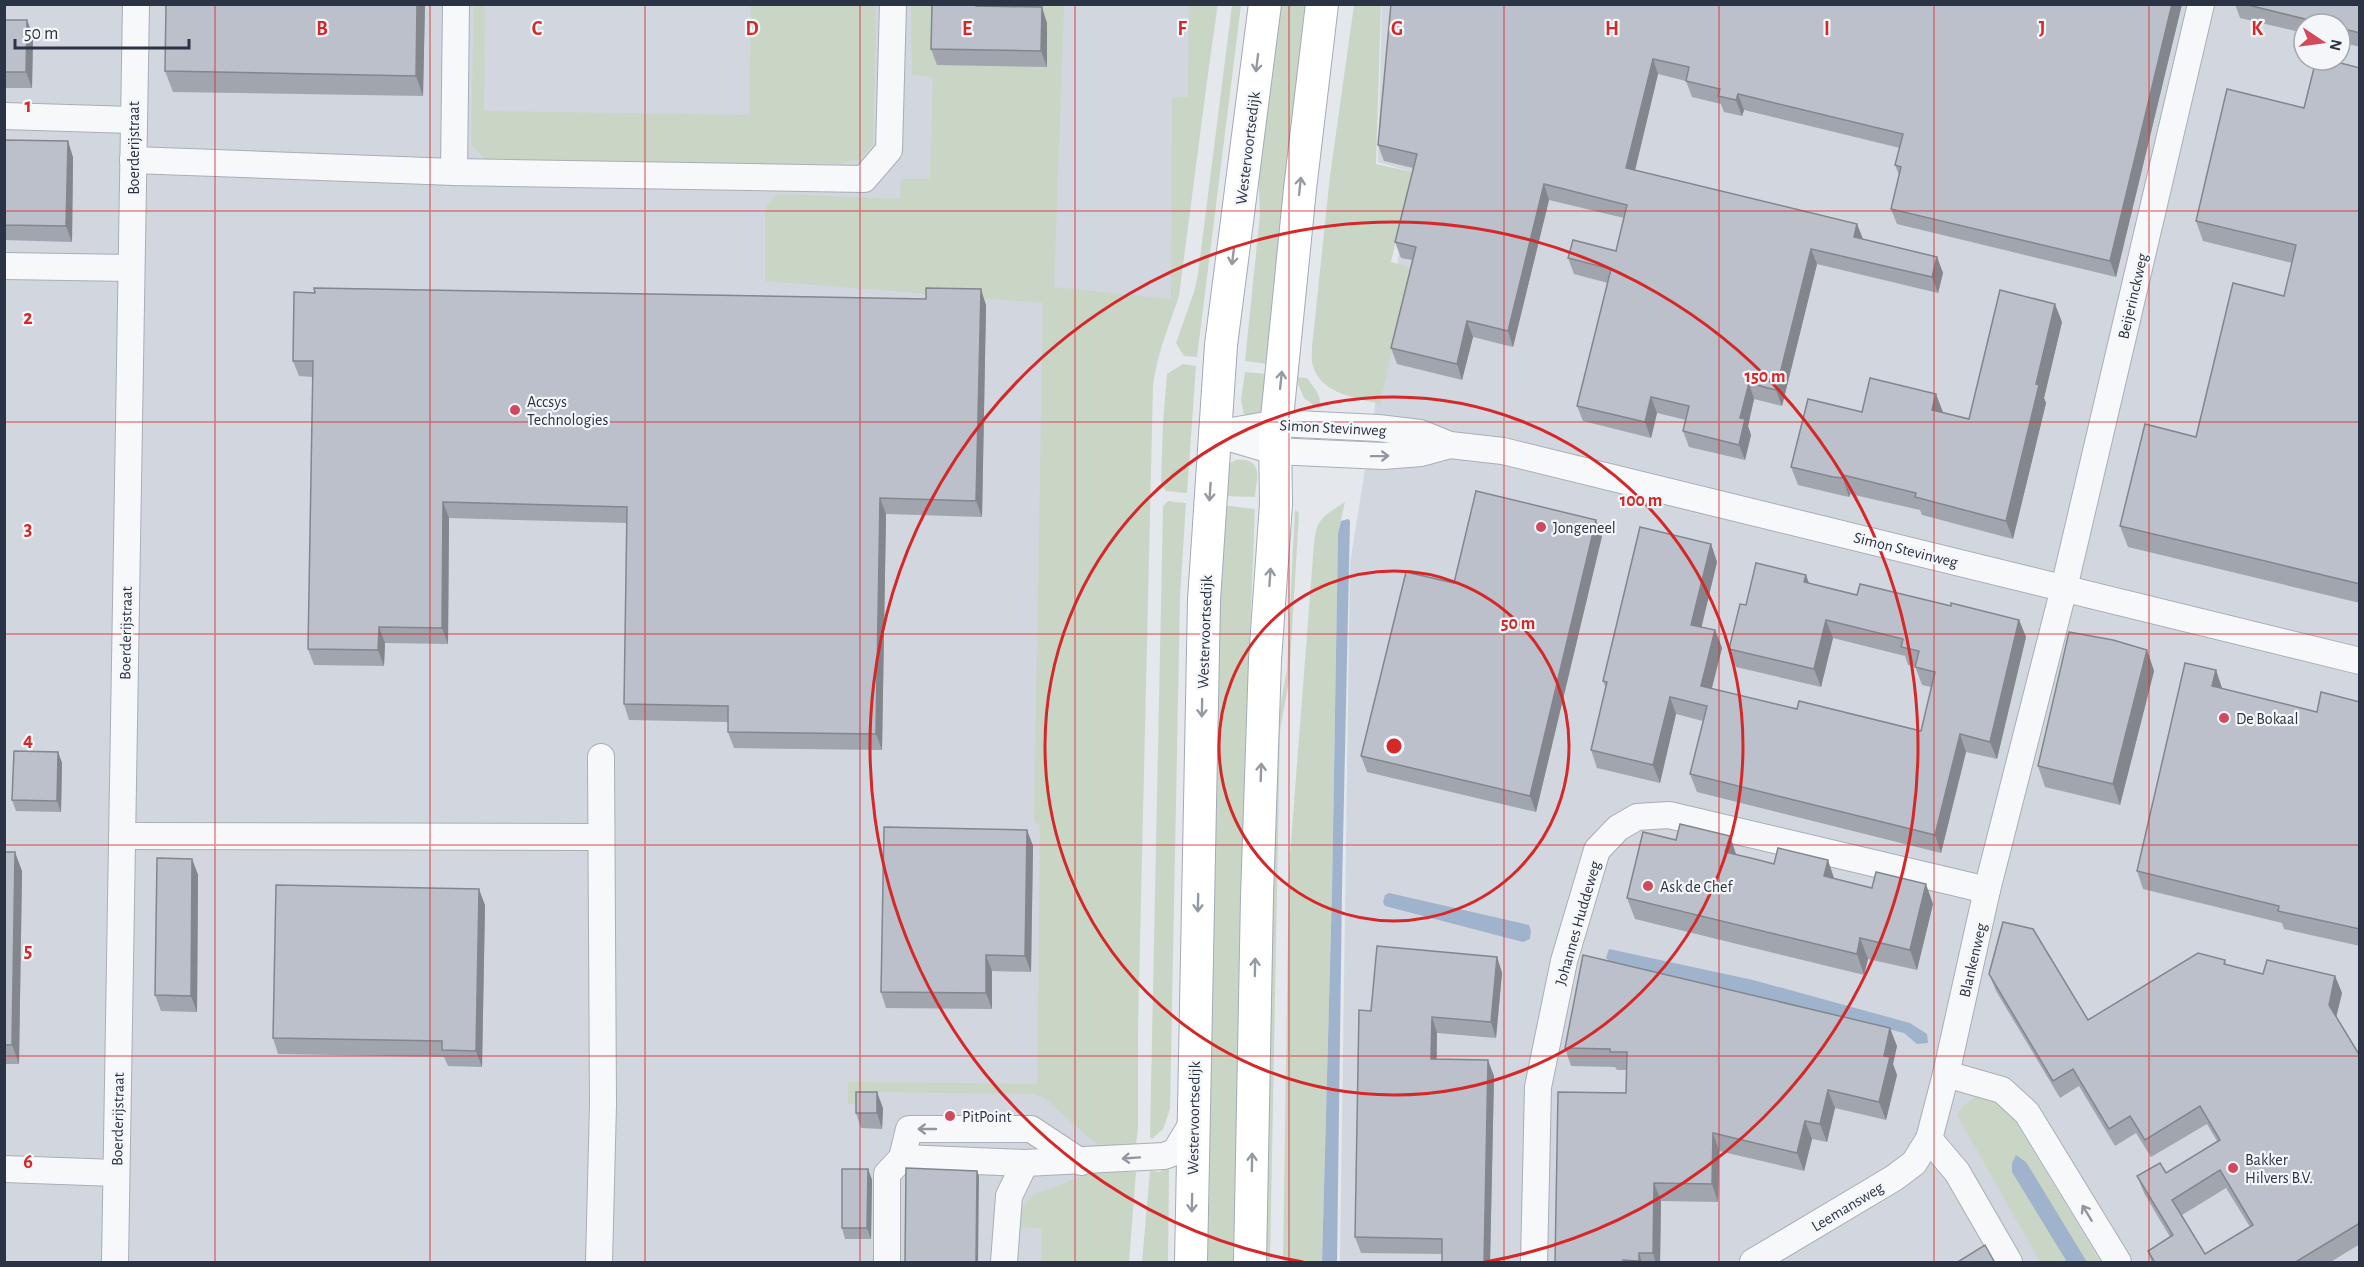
<svg xmlns="http://www.w3.org/2000/svg" width="2364" height="1267" font-family="'Alegreya Sans',sans-serif">
  <style>
    .built { fill: #d2d6de; fill-rule: evenodd }
    .green { fill: #c9d6c5 }
    .water { fill: #9fb4cc }
    .lines { fill: none; stroke-linecap: round; stroke-linejoin: round }
    .minor-casing { stroke: #a9aeb7; stroke-width: 28 }
    .major-casing { stroke: #a3abb8; stroke-width: 34 }
    .minor { stroke: #f7f8fa; stroke-width: 26 }
    .major { stroke: #fff; stroke-width: 32 }
    .wall { fill: #a1a5ae; fill-rule: evenodd }
    .shaded-wall { fill: #83868d }
    .building { fill: #bbc0ca; stroke: #83868d; stroke-width: 1.5; fill-rule: evenodd }
    .oneway { stroke: #959aa2 }
    .oneway2 { stroke: #9196a0 }
    .grid { fill: none; stroke: #d62828; stroke-width: 1.5; stroke-opacity: 0.55 }
    .ring { fill: none; stroke: #d62828; stroke-width: 3 }
    .poi-dot { fill: #d1495b; stroke: #f4f6f9; stroke-width: 2 }
    .labels { text-anchor: middle; stroke-width: 4.5; stroke-linejoin: round; paint-order: stroke }
    .street-label { font-size: 16px; fill: #2b3445; stroke: #f4f6f9 }
    .poi-label { font-size: 16px; fill: #2b3445; stroke: #f4f6f9; text-anchor: start }
    .grid-label { font-size: 20px; text-anchor: middle; font-weight: bold; fill: #d62828; stroke: #f4f6f9; stroke-width: 4.5; stroke-linejoin: round; paint-order: stroke }
    .centre { fill: #d62828; stroke: #f4f6f9; stroke-width: 3 }
    .ring-label { font-size: 18px; text-anchor: middle; font-weight: bold; fill: #d62828; stroke: #f4f6f9; stroke-width: 4.5; stroke-linejoin: round; paint-order: stroke }
  </style>
  <rect width="100%" height="100%" fill="#e4e7ec"/>
  <g class="built">
    <path d="M5 5H1218L1175 292 1152 386 1145 499 1125 1262H5Z"/>
    <path d="M1382 5H2359V1262H1340L1350 564 1412 172 1378 162ZM2304 24H2340V60H2304Z"/>
  </g>
  <g class="green">
    <path d="M1064 4 1054 287 1171 299 1172 97H1188L1189 5H1217L1179 296 1156 362 1153 386 1138 1028V1128L1136 1144 1131 1148 1100 1147 1043 1097 1032 1094 865 1092 862 1103 848 1104V1082L1037 1084 1040 826 1034 821 1043 303 765 281V213L767 205 778 194 900 199 901 179H930L933 77 912 75 911 5Z"/>
    <path d="M474 5H485L484 111 749 115 751 5H876L873 145 860 159 840 164 488 163 471 143Z"/>
    <path d="M1232 5H1241L1197 357 1184 356 1176 343 1194 292 1198 274Z"/>
    <path d="M1277 5H1311L1276 265 1267 364 1245 361 1260 215 1257 135Z"/>
    <path d="M1354 5H1381L1376 164 1412 172 1391 262 1410 267 1380 404C1357 398 1321 394 1313 366 1311 361 1312 353 1312 347L1330 176Z"/>
    <path d="M1183 364 1196 366 1187 493 1166 491 1161 483 1163 422 1167 374Z"/>
    <path d="M1245 372 1266 374 1262 413 1250 418 1244 414 1241 400Z"/>
    <path d="M1295 377 1307 378C1314 388 1323 396 1319 409L1304 398Z"/>
    <path d="M1236 460C1264 458 1257 478 1255 497L1223 496 1228 464Z"/>
    <path d="M1168 501 1186 503 1180 597 1170 1109 1163 1129 1152 1139 1150 1137 1163 506Z"/>
    <path d="M1345 502 1338 533 1332 891 1322 1262H1283L1289 868 1313 557C1316 522 1315 521 1345 502Z"/>
    <path d="M1221 505 1255 509 1244 782V983L1237 1262H1204Z"/>
    <path d="M1295 510 1299 513 1289 681 1280 731 1270 1262H1264L1273 746 1287 669Z"/>
    <path d="M1979 1096 1995 1102 2016 1122 2100 1262H2040L1957 1115C1963 1105 1969 1100 1979 1096Z"/>
    <path d="M1166 1166 1169 1167 1168 1262H1142L1150 1171 1160 1172Z"/>
    <path d="M1096 1171 1136 1172 1129 1262H1041L1042 1228 1018 1227 1021 1209 1033 1195Z"/>
  </g>
  <g class="water">
    <path d="M1348 519 1350 521 1342 889 1337 1262H1322L1332 891 1338 533 1341 521Z"/>
    <path d="M1389 893 1529 925 1531 931 1530 939 1523 942 1385 906 1383 902 1385 895Z"/>
    <path d="M1609 949 1753 980 1910 1023 1927 1034 1928 1043 1917 1044 1904 1033 1609 961 1606 958Z"/>
    <path d="M2016 1155 2026 1162 2087 1262H2067L2012 1172V1163Z"/>
  </g>
  <g class="lines">
    <g class="minor-casing">
      <g id="minor">
        <path d="M4 116 132 120"/>
        <path d="M133 160 454 172 864 179 889 150 893 4"/>
        <path d="M454 172 456 4"/>
        <path d="M4 266 131 268"/>
        <path d="M1215 434 1277 423 1378 428 1420 433 1450 445 1503 451 2360 661"/>
        <path d="M1220 435 1274 451 1383 456 1421 453 1450 445"/>
        <path d="M122 836 600 837"/>
        <path d="M1946 1074 2002 1090 2027 1113 2118 1262"/>
        <path d="M1929 1139 1957 1172 2009 1262"/>
        <path d="M902 1158 909 1129H1031L1081 1162"/>
        <path d="M4 1169 116 1173"/>
        <path d="M115 1262 136 4"/>
        <path d="M599 1262 603 1104 601 757"/>
        <path d="M887 1262V1174L902 1158 1025 1163 1164 1156 1175 1152 1193 1122"/>
        <path d="M1004 1262 1009 1196 1025 1163"/>
        <path d="M1534 1262 1538 1087 1564 961 1597 850 1618 828 1637 817 1669 815 1987 890"/>
        <path d="M1753 1262 1894 1178 1914 1163 1929 1139 1946 1074 1987 890 2064 588 2201 4"/>
      </g>
    </g>
    <g class="major-casing">
      <g id="major">
        <path d="M1191 1262 1204 600 1221 345 1265 4"/>
        <path d="M1250 1262 1257 896 1265 660 1276 504 1275 438 1300 189 1322 4"/>
      </g>
    </g>
    <use href="#minor" class="minor"/>
    <use href="#major" class="major"/>
  </g>
  <g class="wall">
    <path d="M425 4 423 96 173 92 165 71Z"/>
    <path d="M1391 4H2182L2116 277 1897 224 1891 209 1899 175 1895 165 1900 148 1744 110 1742 116 1724 112 1721 104 1692 97 1686 81 1658 74 1635 170 1857 224 1862 239 1937 257 1943 273 1938 293 1817 264 1782 406 1754 399 1748 426 1751 435 1745 460 1689 447 1683 431 1686 420 1657 413 1651 438 1583 421 1577 406 1608 283 1574 274 1568 258 1616 251 1624 218 1549 200 1513 347 1473 337 1462 380 1397 364 1391 348 1412 260 1401 258 1395 242 1413 168 1384 161 1378 145Z"/>
    <path d="M2235 4H2360V47L2340 42V24H2304V33L2240 18Z"/>
    <path d="M982 6 1047 23V67L937 65 931 49Z"/>
    <path d="M4 20H27L33 36 32 88H4Z"/>
    <path d="M2360 68V603L2128 547 2120 526 2196 437 2284 296 2292 263 2203 241 2196 221 2304 108Z"/>
    <path d="M4 140 73 157 72 242 4 240Z"/>
    <path d="M986 305 982 517 886 514 882 750 734 748 728 732V722L629 720 624 704 627 523 449 518 448 644 385 643 384 666 314 665 308 649 313 377 299 376 293 361Z"/>
    <path d="M2062 322 2044 398 2046 403 2013 539 1922 515 1920 510 1850 494 1849 497 1840 495 1798 485 1791 467 1862 412 1943 413 1969 419Z"/>
    <path d="M1602 536 1536 812 1367 772 1361 756 1454 583Z"/>
    <path d="M1711 544 1717 562 1701 627 1715 630 1722 648 1711 688 1797 709 1921 731 1931 687 1922 685 1915 666 1908 665 1905 656 1833 638 1821 687 1736 667 1729 649 1746 605 1806 575 1809 583 1857 595 1951 606 2019 620 2026 637 1997 759 1966 752 1941 853 1697 792 1690 774 1703 721 1676 714 1660 783 1597 768 1591 750 1606 689 1603 681Z"/>
    <path d="M2147 650 2154 671 2120 805 2045 787 2038 766Z"/>
    <path d="M2216 670 2222 689 2317 712 2360 702V946L2284 929 2282 923 2143 889 2137 871Z"/>
    <path d="M58 752 62 763 61 812 16 811 12 800Z"/>
    <path d="M1027 830 1033 846 1031 972 992 971V1009L886 1008 881 992Z"/>
    <path d="M4 852 22 871 19 1064H4Z"/>
    <path d="M1736 855 1933 904 1917 970 1868 959 1864 975 1635 919 1627 898Z"/>
    <path d="M192 859 198 875 197 1012 161 1011 155 995Z"/>
    <path d="M485 905 482 1067 448 1066 444 1057 278 1054 273 1038Z"/>
    <path d="M1497 957 1502 973 1496 1038 1437 1033V1059L1494 1076 1490 1263H1442V1254L1361 1253 1355 1237 1371 1011Z"/>
    <path d="M2225 960 2226 965 2263 974 2335 976 2342 993 2336 1017 2360 1056V1244L2329 1263H2152L2148 1251 2170 1237 2144 1193 2137 1176 2166 1173 2217 1141 2207 1124 2151 1157 2136 1133 2115 1146 2079 1086 2060 1098 1996 991 1989 974 2088 1020ZM2226 1188 2250 1227 2205 1254 2182 1215Z"/>
    <path d="M1897 1046 1893 1064 1897 1075 1886 1120 1835 1108 1827 1142 1812 1139 1804 1171 1719 1151 1718 1202 1661 1201 1660 1263H1555L1626 1093 1627 1070H1617L1615 1067 1571 1066 1565 1048Z"/>
    <path d="M883 1108 882 1129 861 1128 856 1113Z"/>
    <path d="M868 1169 872 1180 871 1239H845L842 1228Z"/>
  </g>
  <g class="shaded-wall">
    <path d="M417 4H425L423 96 416 76Z"/>
    <path d="M2172 4H2182L2116 277 2110 261Z"/>
    <path d="M1042 7 1047 23V67L1041 51Z"/>
    <path d="M27 20 33 36 32 88 26 72Z"/>
    <path d="M1653 59 1658 74 1632 183 1626 168Z"/>
    <path d="M1738 94 1744 110 1742 116 1736 100Z"/>
    <path d="M68 141 73 157 72 242 66 226Z"/>
    <path d="M1544 184 1549 200 1513 347 1508 331Z"/>
    <path d="M1857 224 1863 239 1854 237Z"/>
    <path d="M1811 249 1817 264 1782 406 1776 390Z"/>
    <path d="M1937 257 1943 273 1938 293 1932 277Z"/>
    <path d="M981 289 986 305 982 517 976 501Z"/>
    <path d="M2055 304 2062 322 2044 398 2046 403 2013 539 2006 521 2036 384Z"/>
    <path d="M1467 321 1473 337 1462 380 1457 364Z"/>
    <path d="M1749 383 1754 399 1748 426 1751 435 1745 460 1739 445 1740 418Z"/>
    <path d="M1936 394 1943 412 1939 428 1932 410Z"/>
    <path d="M1651 397 1657 413 1651 438 1645 422Z"/>
    <path d="M1843 475 1850 494 1849 497 1843 478Z"/>
    <path d="M880 498 886 514 882 750 876 734Z"/>
    <path d="M443 502 449 518 448 644 442 628Z"/>
    <path d="M1596 520 1602 536 1536 812 1530 796Z"/>
    <path d="M1711 544 1717 562 1698 642 1691 625Z"/>
    <path d="M1806 575 1812 593 1804 582Z"/>
    <path d="M1826 620 1833 638 1821 687 1814 669Z"/>
    <path d="M2019 620 2026 637 1997 759 1990 742Z"/>
    <path d="M379 627 385 643 384 666 378 650Z"/>
    <path d="M1715 630 1722 648 1708 704 1701 686Z"/>
    <path d="M2147 650 2154 671 2120 805 2113 784Z"/>
    <path d="M2216 670 2222 688 2219 705 2212 686Z"/>
    <path d="M1670 697 1676 714 1660 783 1653 765Z"/>
    <path d="M1960 734 1966 752 1941 853 1935 835Z"/>
    <path d="M58 752 62 763 61 812 57 801Z"/>
    <path d="M1027 830 1033 846 1031 972 1025 956Z"/>
    <path d="M1730 836 1737 857 1725 852Z"/>
    <path d="M15 852 22 871 19 1064 12 1045Z"/>
    <path d="M192 859 198 875 197 1012 191 996Z"/>
    <path d="M1828 860 1835 881 1824 876Z"/>
    <path d="M1926 884 1933 904 1917 970 1910 950Z"/>
    <path d="M479 889 485 905 482 1067 476 1051Z"/>
    <path d="M1860 938 1868 959 1864 975 1857 954Z"/>
    <path d="M986 955 992 971V1009L986 993Z"/>
    <path d="M1497 957 1502 973 1496 1038 1491 1022Z"/>
    <path d="M2335 976 2342 993 2335 1022 2329 1005Z"/>
    <path d="M1432 1017 1437 1033 1436 1074 1431 1059Z"/>
    <path d="M1890 1028 1897 1046 1893 1064 1897 1075 1886 1120 1879 1102 1884 1056Z"/>
    <path d="M1488 1060 1494 1076 1490 1263H1484Z"/>
    <path d="M1828 1090 1835 1108 1827 1142 1820 1124Z"/>
    <path d="M877 1092 883 1108 882 1129 877 1113Z"/>
    <path d="M1805 1121 1812 1139 1804 1171 1797 1153Z"/>
    <path d="M1713 1133 1719 1151 1718 1202 1712 1184Z"/>
    <path d="M868 1169 872 1180 871 1239 867 1228Z"/>
    <path d="M977 1171 979 1176 978 1263H976Z"/>
    <path d="M1654 1183 1661 1201 1660 1263H1656L1653 1253Z"/>
    <path d="M1639 1253 1642 1263H1639Z"/>
  </g>
  <g class="building">
    <path d="M166 4H417L416 76 165 71Z"/>
    <path d="M932 4H976V6L1042 7 1041 51 931 49Z"/>
    <path d="M1391 4H2172L2110 261 1891 209 1901 167 1895 165 1903 134 1738 94 1736 100 1718 96 1720 89 1686 81 1689 67 1653 59 1626 168 1857 224 1854 237 1937 257 1932 277 1811 249 1776 390 1749 383 1740 418 1745 419 1739 445 1683 431 1689 406 1651 397 1645 422 1577 406 1611 269 1568 258 1573 240 1616 251 1627 205 1544 184 1508 331 1467 321 1457 364 1391 348 1416 247 1395 242 1417 154 1378 145Z"/>
    <path d="M2244 4H2360V33L2340 28V24H2325Z"/>
    <path d="M4 20H27L26 72H4Z"/>
    <path d="M2316 60H2329L2360 68V584L2120 526 2145 424 2196 437 2233 283 2284 296 2296 245 2196 221 2227 89 2304 108Z"/>
    <path d="M4 140 68 141 66 226 4 225Z"/>
    <path d="M314 288 926 299V288L981 289 976 501 880 498 876 734 728 732V706L624 704 627 507 443 502 442 628 379 627 378 650 308 649 313 361H293L294 292 315 293Z"/>
    <path d="M2000 290 2055 304 2036 384 2039 385 2006 521 1915 497 1916 493 1843 475V478L1833 477 1791 467 1808 399 1862 412 1870 378 1936 394 1932 410 1969 419Z"/>
    <path d="M1476 491 1596 520 1530 796 1361 756 1406 572 1454 583Z"/>
    <path d="M1640 527 1711 544 1691 625 1715 630 1701 686 1797 709 1799 701 1921 731 1935 672 1915 667 1919 651 1901 647 1903 639 1826 620 1814 669 1729 649 1740 604 1746 605 1756 563 1806 575 1804 582 1857 595 1860 584 1951 606V603L2019 620 1990 742 1960 734 1935 835 1690 774 1707 706 1670 697 1653 765 1591 750 1607 682 1603 681Z"/>
    <path d="M2069 632 2113 640 2147 650 2113 784 2038 766Z"/>
    <path d="M2185 663 2216 670 2212 686 2317 712 2321 692 2360 702V929L2278 911 2279 906 2137 871Z"/>
    <path d="M14 751 58 752 57 801 12 800Z"/>
    <path d="M1680 824 1730 836 1725 852 1755 859 1774 864 1778 848 1828 860 1824 876 1872 888 1876 872 1926 884 1910 950 1860 938 1857 954 1627 898 1643 832 1676 840Z"/>
    <path d="M884 827 1027 830 1025 956 986 955V993L881 992Z"/>
    <path d="M4 852H15L12 1045H4Z"/>
    <path d="M157 858 192 859 191 996 155 995Z"/>
    <path d="M276 885 479 889 476 1051 442 1050V1041L273 1038Z"/>
    <path d="M2003 922 2033 929 2088 1020 2198 953 2225 960 2224 964 2263 974 2267 960 2335 976 2329 1005 2360 1056V1223L2294 1263H2155L2148 1251 2173 1235 2137 1176 2160 1163 2166 1173 2220 1140 2200 1106 2145 1140 2130 1116 2109 1129 2073 1069 2053 1081 1989 974ZM2220 1170 2253 1225 2205 1254 2172 1200Z"/>
    <path d="M1377 946 1497 957 1491 1022 1432 1017 1431 1059 1488 1060 1484 1263H1442V1239L1355 1237 1359 1010 1371 1011Z"/>
    <path d="M1583 955 1890 1028 1884 1056 1890 1057 1879 1102 1828 1090 1820 1124 1805 1121 1797 1153 1713 1133 1712 1184 1654 1183 1653 1253H1639V1261L1623 1260V1263H1555L1558 1092 1626 1093 1627 1052H1610V1049L1565 1048Z"/>
    <rect x="856" y="1092" width="21" height="21"/>
    <path d="M906 1168 977 1171 976 1263H905Z"/>
    <path d="M842 1169H868L867 1228H842Z"/>
    <path d="M1985 1245 1995 1263H1956Z"/>
  </g>
  <defs><path id="oneway-shaft" d="M-6 0H5M1.5-3L5.5 0L1.5 3" fill="none" stroke-width="1.6" stroke-linecap="round" stroke-linejoin="round" transform="scale(1.5)"/></defs>
  <g class="oneway">
    <use href="#oneway-shaft" transform="translate(1257 63) rotate(97)"/>
    <use href="#oneway-shaft" transform="translate(1300 186) rotate(-84)"/>
    <use href="#oneway-shaft" transform="translate(1233 256) rotate(97)"/>
    <use href="#oneway-shaft" transform="translate(1281 380) rotate(-84)"/>
    <use href="#oneway-shaft" transform="translate(1210 492) rotate(94)"/>
    <use href="#oneway-shaft" transform="translate(1270 577) rotate(-86)"/>
    <use href="#oneway-shaft" transform="translate(1202 708) rotate(91)"/>
    <use href="#oneway-shaft" transform="translate(1261 772) rotate(-88)"/>
    <use href="#oneway-shaft" transform="translate(1198 903) rotate(91)"/>
    <use href="#oneway-shaft" transform="translate(1255 967) rotate(-89)"/>
    <use href="#oneway-shaft" transform="translate(1252 1162) rotate(-89)"/>
    <use href="#oneway-shaft" transform="translate(1192 1203) rotate(91)"/>
  </g>
  <g class="oneway2">
    <use href="#oneway-shaft" transform="translate(1380 456) rotate(-1)"/>
    <use href="#oneway-shaft" transform="translate(927 1129) rotate(-180)"/>
    <use href="#oneway-shaft" transform="translate(1131 1158) rotate(176)"/>
    <use href="#oneway-shaft" transform="translate(2087 1213) rotate(-121)"/>
  </g>
  <path class="grid" d="M215 4V1262M430 4V1262M645 4V1262M860 4V1262M1075 4V1262M1289 4V1262M1504 4V1262M1719 4V1262M1934 4V1262M2149 4V1262M4 211H2360M4 422H2360M4 634H2360M4 845H2360M4 1056H2360"/>
  <g class="ring">
    <circle cx="1394" cy="746" r="175"/>
    <circle cx="1394" cy="746" r="349"/>
    <path d="M1303 1262A524 524 0 1 1 1485 1262"/>
  </g>
  <g class="poi-dot">
    <circle cx="515" cy="410" r="6"/>
    <circle cx="1541" cy="527" r="6"/>
    <circle cx="2224" cy="718" r="6"/>
    <circle cx="1648" cy="886" r="6"/>
    <circle cx="950" cy="1116" r="6"/>
    <circle cx="2233" cy="1168" r="6"/>
  </g>
  <g class="labels">
    <g class="street-label">
      <text transform="translate(133 148) rotate(-90)" y="6">Boerderijstraat</text>
      <text transform="translate(1247 148) rotate(-83)" y="6">Westervoortsedijk</text>
      <text transform="translate(2132 296) rotate(-77)" y="6">Beijerinckweg</text>
      <text transform="translate(1333 427) rotate(3)" y="6">Simon Stevinweg</text>
      <text transform="translate(1906 549) rotate(14)" y="6">Simon Stevinweg</text>
      <text transform="translate(1204 632) rotate(-88)" y="6">Westervoortsedijk</text>
      <text transform="translate(125 633) rotate(-89)" y="6">Boerderijstraat</text>
      <text transform="translate(1577 923) rotate(-74)" y="6">Johannes Huddeweg</text>
      <text transform="translate(1972 960) rotate(-77)" y="6">Blankenweg</text>
      <text transform="translate(1193 1118) rotate(-89)" y="6">Westervoortsedijk</text>
      <text transform="translate(117 1119) rotate(-89)" y="6">Boerderijstraat</text>
      <text transform="translate(1847 1206) rotate(-31)" y="6">Leemansweg</text>
    </g>
    <g class="poi-label">
      <text x="527" y="407">Accsys<tspan x="527" dy="18">Technologies</tspan></text>
      <text x="1553" y="533">Jongeneel</text>
      <text x="2236" y="724">De Bokaal</text>
      <text x="1660" y="892">Ask de Chef</text>
      <text x="962" y="1122">PitPoint</text>
      <text x="2245" y="1165">Bakker<tspan x="2245" dy="18">Hilvers B.V.</tspan></text>
    </g>
  </g>
  <g class="grid-label">
    <text x="322" y="35">B</text>
    <text x="537" y="35">C</text>
    <text x="752" y="35">D</text>
    <text x="967" y="35">E</text>
    <text x="1182" y="35">F</text>
    <text x="1397" y="35">G</text>
    <text x="1612" y="35">H</text>
    <text x="1827" y="35">I</text>
    <text x="2042" y="35">J</text>
    <text x="2257" y="35">K</text>
    <text x="28" y="112">1</text>
    <text x="28" y="324">2</text>
    <text x="28" y="535">3</text>
    <text x="28" y="746">4</text>
    <text x="28" y="957">5</text>
    <text x="28" y="1168">6</text>
  </g>
  <circle cx="1394" cy="746" r="9" class="centre"/>
  <g class="ring-label">
    <text x="1765" y="382">150 m</text>
    <text x="1641" y="506">100 m</text>
    <text x="1518" y="629">50 m</text>
  </g>
  <rect width="2364" height="1267" fill="none" stroke="#2b3445" stroke-width="12"/>
  <g transform="translate(2322 42) rotate(103)"><circle r="28" fill="#f4f6f9" stroke="#a4a8b1" stroke-width="1.5"/>
  <path d="M0-4.5L10 22L0 15L-10 22Z" fill="#d1495b"/>
  <text y="-9" font-size="16" font-weight="bold" text-anchor="middle" fill="#2b3445">N</text>
  </g>
  <path d="M15 39v9h174v-9" fill="none" stroke="#2b3445" stroke-width="3"/>
  <text x="24" y="39" font-size="18" fill="#2b3445" stroke="#f4f6f9" stroke-width="4.5" paint-order="stroke">50 m</text>
</svg>
